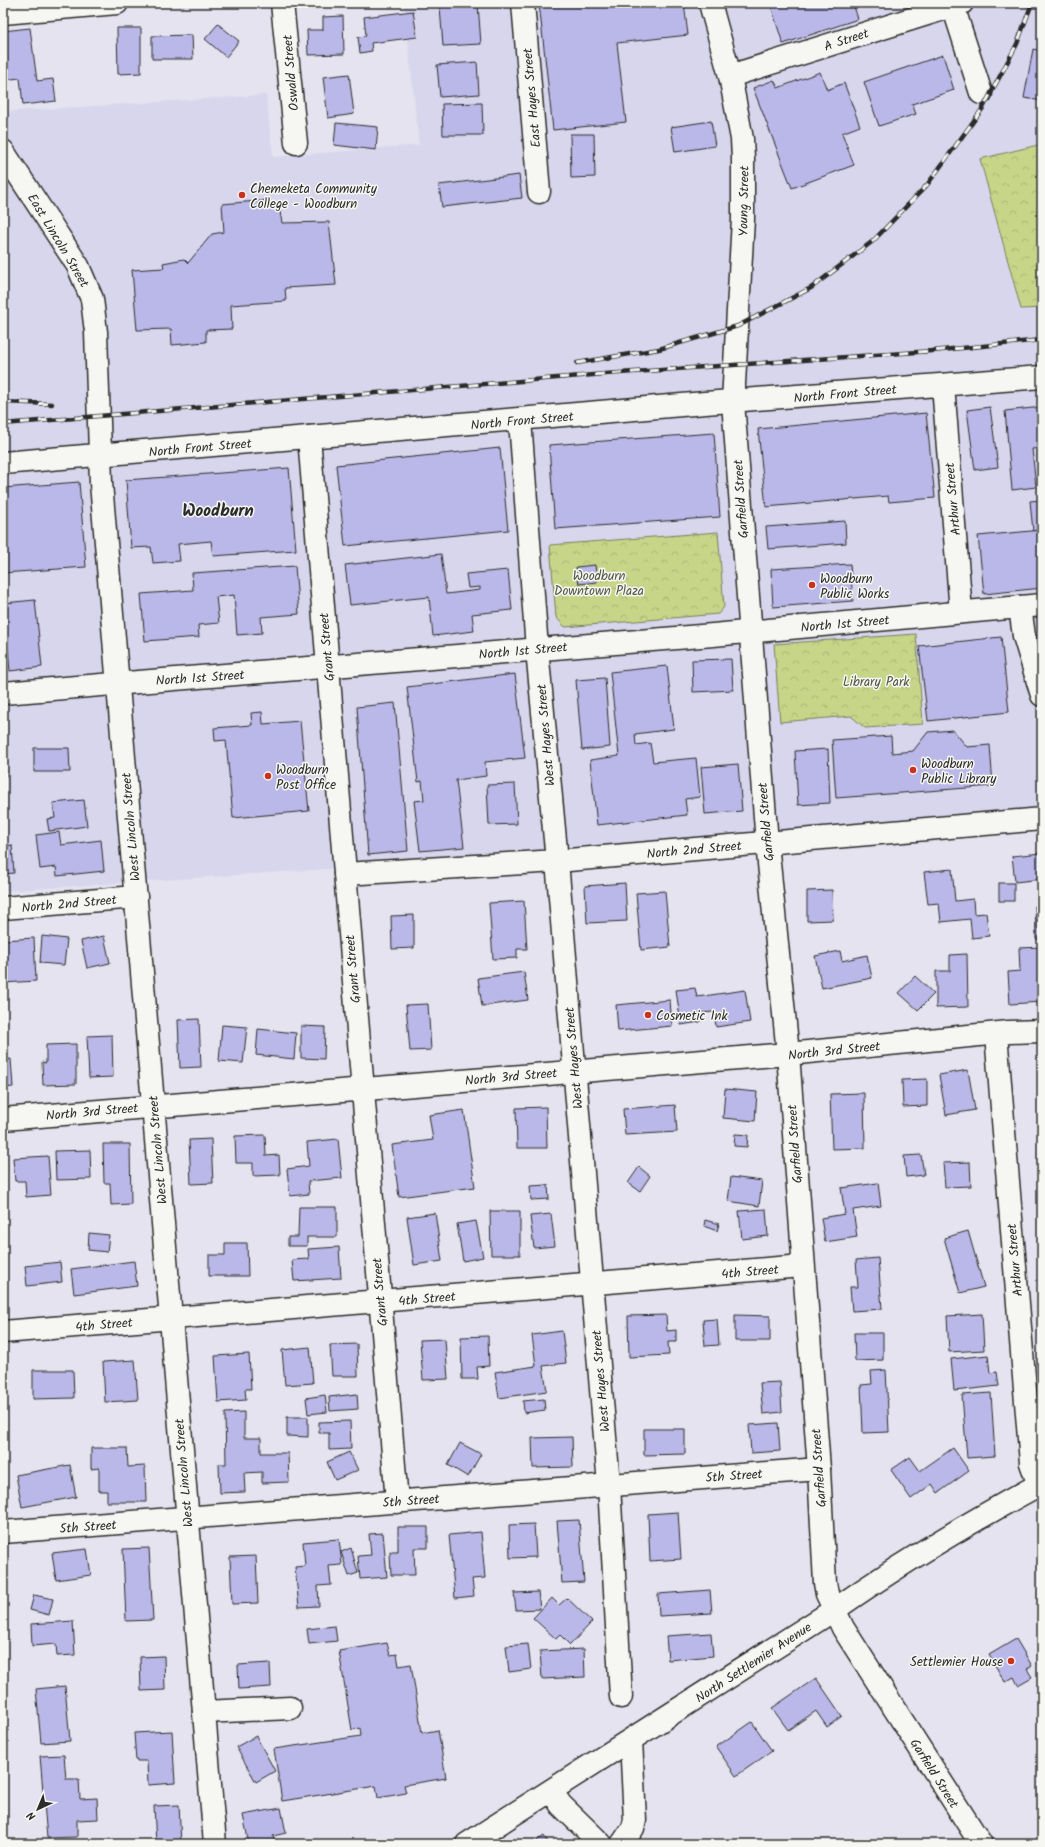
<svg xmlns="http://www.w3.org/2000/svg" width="1045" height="1847" font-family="Kalam,sans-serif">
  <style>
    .built { fill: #d7d6ed }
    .park { fill: url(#park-crowns); stroke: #79805a }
    .building { fill: #bab8e9; stroke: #2b2b2b }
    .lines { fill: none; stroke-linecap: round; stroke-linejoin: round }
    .minor-casing { stroke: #2b2b2b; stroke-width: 25 }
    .major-casing { stroke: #2b2b2b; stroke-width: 25 }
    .minor { stroke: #f6f6f2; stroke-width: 22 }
    .major { stroke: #f6f6f2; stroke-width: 22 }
    .rail-casing { stroke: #2b2b2b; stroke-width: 4.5 }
    .rail { stroke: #f6f6f2; stroke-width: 3; stroke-dasharray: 9; stroke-linecap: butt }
    .poi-dot { fill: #c8321e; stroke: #f6f6f2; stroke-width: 1.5 }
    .labels { text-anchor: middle; stroke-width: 3; stroke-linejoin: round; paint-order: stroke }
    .street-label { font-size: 13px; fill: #2b2b2b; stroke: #f6f6f2 }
    .poi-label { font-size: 13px; fill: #2b2b2b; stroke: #f6f6f2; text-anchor: start }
    .park-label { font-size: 13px; fill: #525642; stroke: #f6f6f2 }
    .district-label { font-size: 17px; font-weight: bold; fill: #2b2b2b; stroke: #f6f6f2 }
  </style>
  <defs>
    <pattern id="park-crowns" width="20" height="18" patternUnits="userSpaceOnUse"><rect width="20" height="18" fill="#c7d589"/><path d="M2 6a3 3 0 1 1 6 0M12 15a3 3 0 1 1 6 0" fill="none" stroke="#abb776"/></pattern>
  </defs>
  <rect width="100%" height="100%" fill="#e4e3ef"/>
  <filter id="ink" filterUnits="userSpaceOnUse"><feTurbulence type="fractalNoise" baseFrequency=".025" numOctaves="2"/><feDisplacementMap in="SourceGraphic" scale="8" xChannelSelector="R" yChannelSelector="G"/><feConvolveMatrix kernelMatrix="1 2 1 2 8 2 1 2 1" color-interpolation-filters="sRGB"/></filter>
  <g filter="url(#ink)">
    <path class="built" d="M404 3H1042V144L980 159 1021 309 1042 308V820L3 891V112L266 95 273 157 419 145Z"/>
    <g class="park">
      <path d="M1042 144V308L1021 309 980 159Z"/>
      <path d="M718 532 724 607 718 614 565 627 556 617 550 545Z"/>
      <path d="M916 634 923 724 865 728 851 716 780 722 774 644Z"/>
    </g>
    <g class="building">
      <path d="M539 3H684L688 35 617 43 626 122 553 130Z"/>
      <path d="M770 3H853L858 19 783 44Z"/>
      <path d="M478 4 481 44 443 46 440 7Z"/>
      <path d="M413 11 417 37 371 43 372 51 360 53 358 37 366 36 364 17Z"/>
      <path d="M343 16 344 54 308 55 307 30H323V17Z"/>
      <path d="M218 24 239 41 226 57 205 39Z"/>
      <path d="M30 28 37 81 53 79 56 101 23 105 20 78 3 80V31Z"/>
      <path d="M117 28H141V73L118 74Z"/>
      <path d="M192 35 193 59H152V36Z"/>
      <path d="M1033 49 1042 51V101L1024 98Z"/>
      <path d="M943 55 954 90 912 104 916 114 879 126 864 82Z"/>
      <path d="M477 62 479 94 440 97 437 65Z"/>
      <path d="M820 72 827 90 844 83 860 126 842 133 854 165 792 188 753 88 774 80 778 88Z"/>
      <path d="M349 74 354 114 328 118 323 77Z"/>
      <path d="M482 103 483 135H443L442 104Z"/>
      <path d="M711 121 715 146 675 152 671 127Z"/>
      <path d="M336 123 378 127 376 150 334 145Z"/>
      <path d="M570 134H594L595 177 571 178Z"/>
      <path d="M519 175 522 198 442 207 439 185Z"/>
      <path d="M270 200 271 208 279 206 282 223 329 222 336 285 285 288 286 301 231 305 232 329 206 330V342L172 345 171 329 137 330 132 270 164 268 163 263 184 259 188 263 212 234 224 232 222 204Z"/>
      <path d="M990 407 998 467 975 470 967 410Z"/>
      <path d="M1042 407V448L1032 449 1036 487 1012 490 1005 411Z"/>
      <path d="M926 413 935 498 889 502 888 496 766 507 758 429Z"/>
      <path d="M714 433 720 517 555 529 549 445Z"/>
      <path d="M500 448 508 530 345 546 336 465Z"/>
      <path d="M289 468 296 550 213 556 211 541 178 544 180 561 153 563 151 547 131 548 126 480Z"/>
      <path d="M79 482 86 567 3 573V488Z"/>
      <path d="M1042 500V530L1033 531 1030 501Z"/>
      <path d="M845 521 846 543 768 549 766 527Z"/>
      <path d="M1042 530V588L984 594 978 536Z"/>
      <path d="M441 554 446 594 480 590V587L468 588 466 574 508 570 512 610 472 614 474 631 433 636 429 597 350 605 345 565Z"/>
      <path d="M850 564 853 601 773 607 771 569Z"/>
      <path d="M595 565 597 582 579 584 576 567Z"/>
      <path d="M295 566 299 614 261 617 262 633 237 635 234 595 216 597 219 623 198 625 199 637 145 641 141 594 193 590 192 573Z"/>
      <path d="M3 592 4 603 35 600 42 667 10 671 6 631H3Z"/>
      <path d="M1001 637 1009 712 928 721 919 646Z"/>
      <path d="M731 659 733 690 693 692 692 660Z"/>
      <path d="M667 666 674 729 635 734 636 745 650 743 653 762 696 758 700 797 685 799 687 815 597 825 590 760 619 756 610 672Z"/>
      <path d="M515 674 525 758 485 762 486 776 456 780 464 847 420 851 414 801 424 800 422 781 418 782 407 687Z"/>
      <path d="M605 678 610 747 582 750 576 680Z"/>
      <path d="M395 703 408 851 368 855 357 707Z"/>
      <path d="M262 712 263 724 300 721 309 811 233 818 226 740 215 741 214 728 252 725 251 713Z"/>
      <path d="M953 730 967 747 990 745 993 786 836 798 832 740 891 736 892 753 913 751 928 732Z"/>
      <path d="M3 735 6 776H3Z"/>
      <path d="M34 748H69L70 772H34Z"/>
      <path d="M828 749 830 803 798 805 795 751Z"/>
      <path d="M738 764 742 811 705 814 701 767Z"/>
      <path d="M515 784 517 824 489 825 487 785Z"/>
      <path d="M84 800 87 826 49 831 47 819 55 818 53 803Z"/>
      <path d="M59 832 61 845 101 840 104 871 57 876 56 867 40 869 36 835Z"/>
      <path d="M12 845 14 873 3 874V846Z"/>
      <path d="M1042 853V879L1015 882 1012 856Z"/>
      <path d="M952 869 955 901 973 899 974 914 986 913 989 936 972 938 970 919 941 922 939 903 928 904 924 872Z"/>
      <path d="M625 883 627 921 587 923 585 886Z"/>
      <rect x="999" y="883" width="15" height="18"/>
      <path d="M832 890 833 920 807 921V891Z"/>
      <path d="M665 891 670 947 641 950 636 893Z"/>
      <path d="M524 901 527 949H517V958L493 959 489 903Z"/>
      <path d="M1035 906H1042V939H1036Z"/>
      <path d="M414 915V948L392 949 391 916Z"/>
      <path d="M42 936 67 939 64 965 40 963Z"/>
      <path d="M104 936 110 963 87 968 81 941Z"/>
      <path d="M34 938 36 981 3 983V940Z"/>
      <path d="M1042 947V1002L1010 1004 1008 972 1020 971 1019 948Z"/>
      <path d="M840 951 842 961 867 955 872 978 822 988 815 956Z"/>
      <path d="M967 954 968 1007 936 1008V971H950V955Z"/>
      <path d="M524 972 528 1000 482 1006 478 978Z"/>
      <path d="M915 976 934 994 918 1010 899 993Z"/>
      <path d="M695 988 697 997 745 990 750 1022 716 1027 714 1012 699 1013 700 1022 681 1025 676 990Z"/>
      <path d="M670 1000 672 1026 618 1031 616 1005Z"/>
      <path d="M428 1004 431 1050 410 1051 406 1005Z"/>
      <path d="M199 1019 201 1067 180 1068 178 1020Z"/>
      <path d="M222 1025 247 1027 243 1063 219 1061Z"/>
      <path d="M301 1026 325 1027 324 1059 301 1058Z"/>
      <path d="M258 1029 296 1033 294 1059 256 1055Z"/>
      <path d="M112 1035 113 1077 89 1078 87 1036Z"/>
      <path d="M76 1044V1084L43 1085 42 1062 46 1063V1045Z"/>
      <path d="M11 1059 13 1087 3 1088V1060Z"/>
      <path d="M968 1070 975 1110 946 1115 939 1075Z"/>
      <path d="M927 1079V1106L903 1107 902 1080Z"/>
      <path d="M725 1089 757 1092 755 1121 723 1118Z"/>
      <path d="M864 1093 865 1148 832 1149 830 1094Z"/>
      <path d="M675 1105 677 1132 625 1135 623 1109Z"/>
      <path d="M546 1107 547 1148H517L516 1108Z"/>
      <path d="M464 1110 475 1187 399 1197 392 1145 433 1140 429 1115Z"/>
      <path d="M735 1134 748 1135 747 1147 734 1146Z"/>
      <path d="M265 1135 266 1156 279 1155 280 1175 253 1176V1163H236L235 1136Z"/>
      <path d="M211 1139 213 1183 191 1184 189 1140Z"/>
      <path d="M338 1139 342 1178 308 1181 309 1194 290 1196 287 1169 309 1166 307 1142Z"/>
      <path d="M103 1144H130L131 1204 111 1205 110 1183H104Z"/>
      <path d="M90 1150 91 1179 56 1180 55 1151Z"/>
      <path d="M921 1155 924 1175 906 1177 904 1156Z"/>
      <path d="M48 1156 51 1195 26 1197 25 1181H15L13 1158Z"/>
      <path d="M970 1162 971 1186 945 1187 943 1163Z"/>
      <path d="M639 1167 650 1176 640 1191 628 1183Z"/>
      <path d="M731 1177 762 1181 759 1206 728 1201Z"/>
      <path d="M878 1183 881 1206 853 1210 857 1237 825 1242 821 1218 845 1214 841 1188Z"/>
      <path d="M548 1185 549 1199 531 1200 530 1186Z"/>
      <path d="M299 1207H337V1237H307V1246H288V1237H298Z"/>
      <path d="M766 1209 768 1236 742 1239 739 1211Z"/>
      <path d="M490 1211H520V1255H491Z"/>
      <path d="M435 1213 442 1261 414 1265 407 1217Z"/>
      <path d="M551 1214 555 1246 534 1248 530 1216Z"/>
      <path d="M705 1220 719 1224 717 1231 704 1226Z"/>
      <path d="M476 1221 483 1257 463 1261 457 1224Z"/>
      <path d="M968 1231 984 1287 960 1293 944 1238Z"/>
      <path d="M89 1233 109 1235 107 1252 88 1250Z"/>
      <path d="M225 1243H247L248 1276H209V1255H225Z"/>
      <path d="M339 1247 341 1278 294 1281 292 1260 309 1259 308 1249Z"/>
      <path d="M878 1258 882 1309 852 1311 850 1287H858L856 1260Z"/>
      <path d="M134 1261 137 1286 74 1294 71 1269Z"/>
      <path d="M60 1262 62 1282 27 1286 25 1266Z"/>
      <path d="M982 1314 984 1350 949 1352 947 1316Z"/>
      <path d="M666 1315 667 1331 676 1330V1342H668L669 1355 629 1357 628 1316Z"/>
      <path d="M735 1315 770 1316V1341H735Z"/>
      <path d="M717 1319 719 1345 705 1346 703 1320Z"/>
      <path d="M562 1331 566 1363 543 1366 547 1391 499 1398 495 1372 536 1366 532 1335Z"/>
      <path d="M854 1333H883V1360L855 1361Z"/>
      <path d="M488 1336 489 1366 477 1367 478 1379H462L461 1337Z"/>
      <path d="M445 1339 448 1379 423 1380 420 1340Z"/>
      <path d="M357 1344 358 1376H332L330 1345Z"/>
      <path d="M310 1347 313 1383 285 1385 282 1350Z"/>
      <path d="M249 1354 251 1389H245L246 1400 218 1402 215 1356Z"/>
      <path d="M988 1355 990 1373 997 1372 999 1386 954 1391 951 1359Z"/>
      <path d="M135 1360 138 1400 105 1402 103 1362Z"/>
      <path d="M33 1370H73L74 1398 33 1399Z"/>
      <path d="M886 1370 889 1432 863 1433 861 1385 872 1384 871 1371Z"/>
      <path d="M780 1382 782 1412 763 1414 760 1383Z"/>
      <path d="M991 1393 995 1456 967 1458 962 1395Z"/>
      <path d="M357 1394 358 1409 330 1411 329 1397Z"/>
      <path d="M325 1395 327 1412 308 1414 306 1398Z"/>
      <path d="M544 1399 545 1410 524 1413 523 1401Z"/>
      <path d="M244 1412V1438H261V1453H288L289 1482 262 1483V1472L244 1473 245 1492 220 1493 219 1464H226L225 1413Z"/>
      <path d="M287 1417H308V1437L287 1436Z"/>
      <path d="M350 1421 351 1449 329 1450V1433H319V1422Z"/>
      <path d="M778 1423 780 1451 751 1453 749 1425Z"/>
      <path d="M644 1429H685V1454L644 1455Z"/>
      <path d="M572 1437 573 1467 533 1468 532 1438Z"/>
      <path d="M460 1443 481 1454 468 1477 448 1465Z"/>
      <path d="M91 1448H127L128 1467 145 1466 146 1502H107V1491H99V1468L91 1469Z"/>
      <path d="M953 1448 969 1471 938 1493 932 1484 911 1499 891 1470 910 1457 920 1471Z"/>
      <path d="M349 1452 358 1470 335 1480 327 1462Z"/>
      <path d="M70 1465 76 1497 22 1507 16 1475Z"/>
      <path d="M678 1512 681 1559 650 1561 648 1514Z"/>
      <path d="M579 1520 584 1582 562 1583 557 1521Z"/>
      <path d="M534 1524 536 1557 510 1558 509 1525Z"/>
      <path d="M398 1527H428V1548H414L415 1575H391L390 1552H398Z"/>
      <path d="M481 1532 485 1578 472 1579 474 1596 455 1598 449 1535Z"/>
      <path d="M383 1533 387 1577 360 1579 358 1556 371 1555 369 1534Z"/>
      <path d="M339 1539 342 1565 329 1566 331 1585 318 1586 319 1606 299 1607 295 1567 305 1566 303 1542Z"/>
      <path d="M149 1548 153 1620 126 1621 123 1549Z"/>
      <path d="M351 1548 358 1573 349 1576 341 1552Z"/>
      <path d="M87 1549 91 1575 56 1580 52 1553Z"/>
      <path d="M256 1556 258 1603 232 1604 230 1557Z"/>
      <path d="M710 1590 712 1613 659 1616 658 1594Z"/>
      <path d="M538 1592 540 1609 516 1610 514 1593Z"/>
      <path d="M34 1595 53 1599 49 1615 30 1610Z"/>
      <path d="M552 1598 559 1605 567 1598 592 1622 570 1645 560 1635 556 1639 533 1618Z"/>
      <path d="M73 1621 75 1655 57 1656 56 1644 32 1646 31 1624Z"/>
      <path d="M335 1626 337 1641 309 1644 307 1629Z"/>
      <path d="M711 1633 713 1656 668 1660 666 1636Z"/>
      <path d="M1016 1639 1032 1666 1027 1669 1032 1677 1018 1685 1014 1677 1005 1682 989 1655Z"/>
      <path d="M387 1643 390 1655 397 1654 399 1666 411 1664 422 1733 438 1730 446 1778 404 1785 406 1793 378 1798 376 1786 282 1801 274 1749 361 1736 360 1728 352 1730 339 1651Z"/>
      <path d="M528 1644 531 1669 509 1672 506 1646Z"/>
      <path d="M584 1649 585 1677 542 1679 540 1651Z"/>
      <path d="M164 1656 165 1690 141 1691 140 1657Z"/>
      <path d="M270 1663 271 1687 239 1689 238 1665Z"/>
      <path d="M816 1678 842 1716 827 1727 816 1711 788 1730 772 1708Z"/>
      <path d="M65 1686 70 1741 41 1743 36 1689Z"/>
      <path d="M752 1722 772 1751 736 1776 716 1747Z"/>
      <path d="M172 1731 175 1783 148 1785 147 1761H136L134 1733Z"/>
      <path d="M256 1736 275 1771 256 1782 236 1747Z"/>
      <path d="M64 1755 66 1779H79L80 1799 97 1798 98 1819 77 1820V1837L47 1838 40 1756Z"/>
      <path d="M179 1805 181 1844H156L154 1806Z"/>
      <path d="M281 1808 286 1833 273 1836 275 1844H249L243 1815Z"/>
      <path d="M544 1836 549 1844H532Z"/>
      <path d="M353 1840V1844H335Z"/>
    </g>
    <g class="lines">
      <g class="minor-casing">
        <g id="minor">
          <path d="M282 3 296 143"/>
          <path d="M523 3 539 192"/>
          <path d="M952 3 981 93"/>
          <path d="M3 13 117 3"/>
          <path d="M730 76 962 3"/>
          <path d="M3 151 78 266 92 299 96 332 101 483 215 1844"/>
          <path d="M943 385 961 612"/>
          <path d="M733 402 767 843 788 1054 819 1469 825 1583 827 1594 843 1628 981 1844"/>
          <path d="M520 420 537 649 557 861 609 1485 621 1697"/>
          <path d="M309 437 397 1502"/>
          <path d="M1020 607 1024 636 1042 695"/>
          <path d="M3 693 713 635 1042 605"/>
          <path d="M345 874 557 861 1042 819"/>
          <path d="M3 908 136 897"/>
          <path d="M996 1034 1031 1463 1039 1485"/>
          <path d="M3 1119 788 1054 1009 1032 1042 1031"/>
          <path d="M3 1332 802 1266"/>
          <path d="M3 1532 819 1469"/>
          <path d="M204 1712 290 1708"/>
          <path d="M551 1791 561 1805 601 1844"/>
          <path d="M622 1844 633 1828 635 1820 631 1740"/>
        </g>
      </g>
      <g class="major-casing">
        <g id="major">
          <path d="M710 3 730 76 742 139 743 158V219L733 402"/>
          <path d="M3 463 705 403 1042 377"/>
          <path d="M467 1844 834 1610C901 1563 970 1522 1042 1483"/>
        </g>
      </g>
      <use href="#minor" class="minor"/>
      <use href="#major" class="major"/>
      <g class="rail-casing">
        <g id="rail">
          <path d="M577 363 659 349 738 326 811 288 873 241 927 185 983 108 1017 44 1032 3"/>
          <path d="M3 402 52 404"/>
          <path d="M3 424 605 374 932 351 1042 340"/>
        </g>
      </g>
      <use href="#rail" class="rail"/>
    </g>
  </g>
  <g class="poi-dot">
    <circle cx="242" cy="195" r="4"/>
    <circle cx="812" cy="585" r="4"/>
    <circle cx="913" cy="770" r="4"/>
    <circle cx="268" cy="776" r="4"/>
    <circle cx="648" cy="1015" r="4"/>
    <circle cx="1011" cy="1661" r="4"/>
  </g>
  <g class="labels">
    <g class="street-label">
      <text transform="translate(846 39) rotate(-18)" y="5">A Street</text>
      <text transform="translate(290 73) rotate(-95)" y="5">Oswald Street</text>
      <text transform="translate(531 98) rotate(-95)" y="5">East Hayes Street</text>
      <text transform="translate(743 201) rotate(-89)" y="5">Young Street</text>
      <text transform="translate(59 240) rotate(59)" y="5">East Lincoln Street</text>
      <text transform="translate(845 393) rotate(-5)" y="5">North Front Street</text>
      <text transform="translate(522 420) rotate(-5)" y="5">North Front Street</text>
      <text transform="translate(200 447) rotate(-5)" y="5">North Front Street</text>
      <text transform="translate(740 499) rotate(-94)" y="5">Garfield Street</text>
      <text transform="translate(952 499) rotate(-95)" y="5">Arthur Street</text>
      <text transform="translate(845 623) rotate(-5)" y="5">North 1st Street</text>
      <text transform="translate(326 647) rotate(-95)" y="5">Grant Street</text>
      <text transform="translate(523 650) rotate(-5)" y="5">North 1st Street</text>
      <text transform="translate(200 677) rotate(-4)" y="5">North 1st Street</text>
      <text transform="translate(545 735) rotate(-95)" y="5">West Hayes Street</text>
      <text transform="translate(765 822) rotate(-95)" y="5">Garfield Street</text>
      <text transform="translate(130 827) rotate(-95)" y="5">West Lincoln Street</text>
      <text transform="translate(694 849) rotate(-5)" y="5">North 2nd Street</text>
      <text transform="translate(69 903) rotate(-5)" y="5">North 2nd Street</text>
      <text transform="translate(352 969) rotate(-95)" y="5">Grant Street</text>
      <text transform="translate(834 1050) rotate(-6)" y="5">North 3rd Street</text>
      <text transform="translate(573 1058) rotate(-95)" y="5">West Hayes Street</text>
      <text transform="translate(511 1076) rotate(-5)" y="5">North 3rd Street</text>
      <text transform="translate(92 1111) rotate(-5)" y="5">North 3rd Street</text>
      <text transform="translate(794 1144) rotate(-94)" y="5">Garfield Street</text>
      <text transform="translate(157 1150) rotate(-95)" y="5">West Lincoln Street</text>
      <text transform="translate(1014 1260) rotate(-95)" y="5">Arthur Street</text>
      <text transform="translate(750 1271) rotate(-5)" y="5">4th Street</text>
      <text transform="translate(379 1292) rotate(-95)" y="5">Grant Street</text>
      <text transform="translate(427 1298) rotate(-5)" y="5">4th Street</text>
      <text transform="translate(104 1324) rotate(-5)" y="5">4th Street</text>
      <text transform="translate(600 1381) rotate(-95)" y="5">West Hayes Street</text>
      <text transform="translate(818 1468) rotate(-94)" y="5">Garfield Street</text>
      <text transform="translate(183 1473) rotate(-95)" y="5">West Lincoln Street</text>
      <text transform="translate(734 1475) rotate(-4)" y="5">5th Street</text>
      <text transform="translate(411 1500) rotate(-4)" y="5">5th Street</text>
      <text transform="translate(88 1526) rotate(-4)" y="5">5th Street</text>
      <text transform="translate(753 1662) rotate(-33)" y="5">North Settlemier Avenue</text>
      <text transform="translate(935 1773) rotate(58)" y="5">Garfield Street</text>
    </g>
    <g class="poi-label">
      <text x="250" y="193">Chemeketa Community<tspan x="250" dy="15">College - Woodburn</tspan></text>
      <text x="820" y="583">Woodburn<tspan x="820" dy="15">Public Works</tspan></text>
      <text x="921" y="768">Woodburn<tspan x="921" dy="15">Public Library</tspan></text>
      <text x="276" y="774">Woodburn<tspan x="276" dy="15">Post Office</tspan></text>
      <text x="656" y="1020">Cosmetic Ink</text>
      <text x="1003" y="1666" text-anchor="end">Settlemier House</text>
    </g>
    <g class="park-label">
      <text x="599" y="580">Woodburn<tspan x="599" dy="15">Downtown Plaza</tspan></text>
      <text x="876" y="686">Library Park</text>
    </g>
    <g class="district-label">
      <text x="218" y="516">Woodburn</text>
    </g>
  </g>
  <rect width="1045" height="1847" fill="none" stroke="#f6f6f2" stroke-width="16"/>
  <rect x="8" y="8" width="1029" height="1831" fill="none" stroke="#2b2b2b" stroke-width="1.5" filter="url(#ink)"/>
  <g transform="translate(38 1809) rotate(224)" stroke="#f6f6f2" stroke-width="3" paint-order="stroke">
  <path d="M0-3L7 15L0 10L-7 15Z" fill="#2b2b2b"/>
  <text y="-6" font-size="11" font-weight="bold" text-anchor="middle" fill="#2b2b2b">N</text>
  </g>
</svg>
